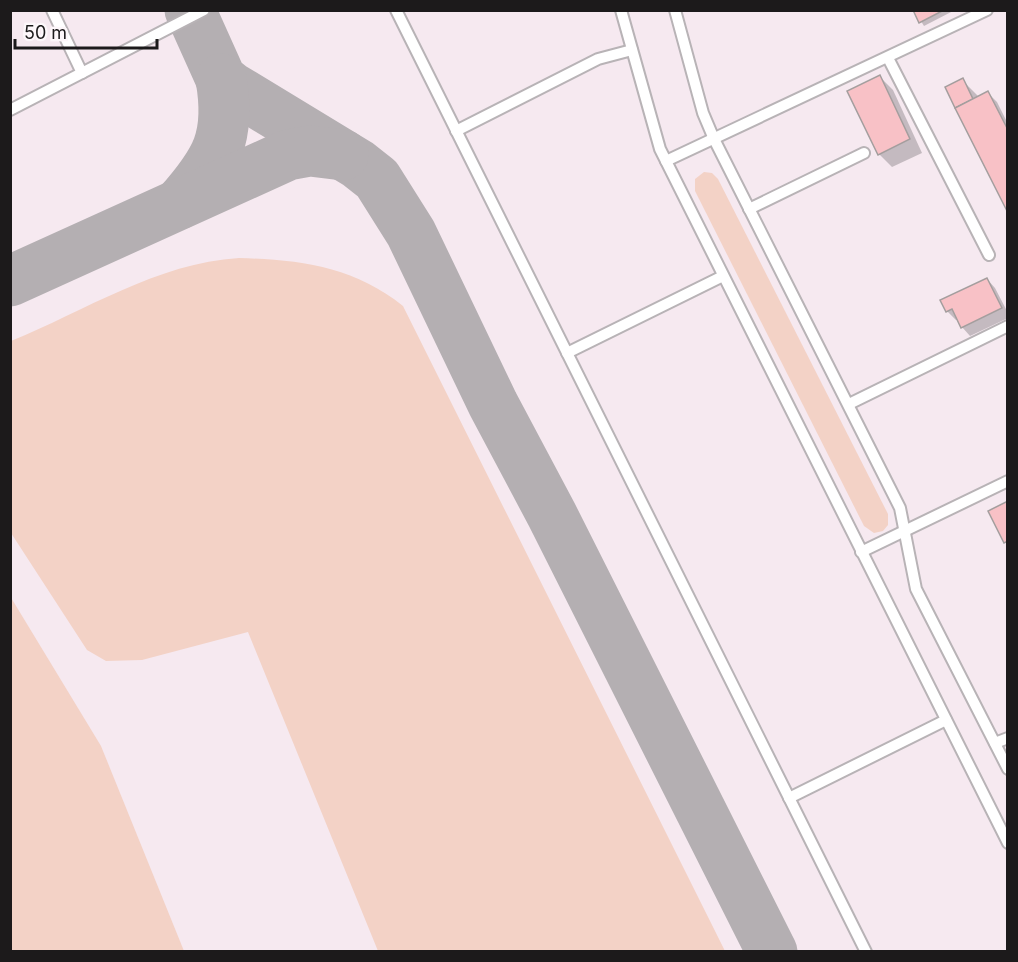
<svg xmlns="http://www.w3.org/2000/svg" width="1018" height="962" font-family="Inter,sans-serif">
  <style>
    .built { fill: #f6e9f0 }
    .green { fill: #f3d2c6 }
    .shadow { fill: #0003 }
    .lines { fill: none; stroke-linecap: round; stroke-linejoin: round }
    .taxiway { stroke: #b4afb2; stroke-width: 51 }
    .building { fill: #f8c1c6; stroke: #a49e9e; stroke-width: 1.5 }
    .service-casing { stroke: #b8b3b6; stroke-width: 14 }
    .service { stroke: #fff; stroke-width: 10 }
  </style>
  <rect width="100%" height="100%" fill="#fdf7fa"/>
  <path class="built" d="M10 11H1007V951H11Z"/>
  <g class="green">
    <path d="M704 172 712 173 718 179 888 514V525L883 531 874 533 864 526 695 191V179Z"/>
    <path d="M239 258C300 260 353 266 403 306L725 951H378L248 632 142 660 106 661 87 650 11 533V341C85 311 157 263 239 258Z"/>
    <path d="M10 596 101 746 184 951H11Z"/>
  </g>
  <g class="shadow">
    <path d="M914 10H955L924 26Z"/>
    <path d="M880 77 893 90 922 153 892 167 879 154Z"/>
    <path d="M962 80 979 97 988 93 997 102 1008 124V210Z"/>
    <path d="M987 279 995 288 1008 313V318L970 336 962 327 958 319 956 320 947 311Z"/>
  </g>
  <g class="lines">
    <g class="taxiway">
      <path d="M190 10 221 79 231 87 358 164 377 179 411 233 493 404 552 515 772 952"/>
      <path d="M179 204C217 161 231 137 221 79"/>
      <path d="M10 281 288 155 310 151 343 155"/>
    </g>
  </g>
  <g class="building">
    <path d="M913 10H944L919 23Z"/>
    <path d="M880 75 910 139 878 155 847 91Z"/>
    <path d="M963 78 973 99 955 108 945 87Z"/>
    <path d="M988 91 1008 130V213L955 108Z"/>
    <path d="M987 278 1002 308 961 328 952 309 946 312 940 300Z"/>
    <path d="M1008 501V541L1004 543 988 511Z"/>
  </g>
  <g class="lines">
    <g class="service-casing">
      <g id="service">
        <path d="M52 10 82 73"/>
        <path d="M396 10 866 952"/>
        <path d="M621 10 660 149 1008 843"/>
        <path d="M675 10 703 113 714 139 900 508 916 589 1008 769"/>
        <path d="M888 58 989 255"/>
        <path d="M10 110 204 10"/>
        <path d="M456 131 598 59 632 50"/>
        <path d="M666 161 987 10"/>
        <path d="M749 209 864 153"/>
        <path d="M567 353 723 276"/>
        <path d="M849 404 1008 326"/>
        <path d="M861 552 1008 481"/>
        <path d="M995 743 1008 738"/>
        <path d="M789 798 946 720"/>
      </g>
    </g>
    <use href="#service" class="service"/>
  </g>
  <rect width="1018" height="962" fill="none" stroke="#1c1a1b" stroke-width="24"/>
  <path d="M15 39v9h142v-9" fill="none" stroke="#1c1a1b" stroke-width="3"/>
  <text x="24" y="39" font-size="18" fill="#1c1a1b" stroke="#fdf7fa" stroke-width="4.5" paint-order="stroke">50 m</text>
</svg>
